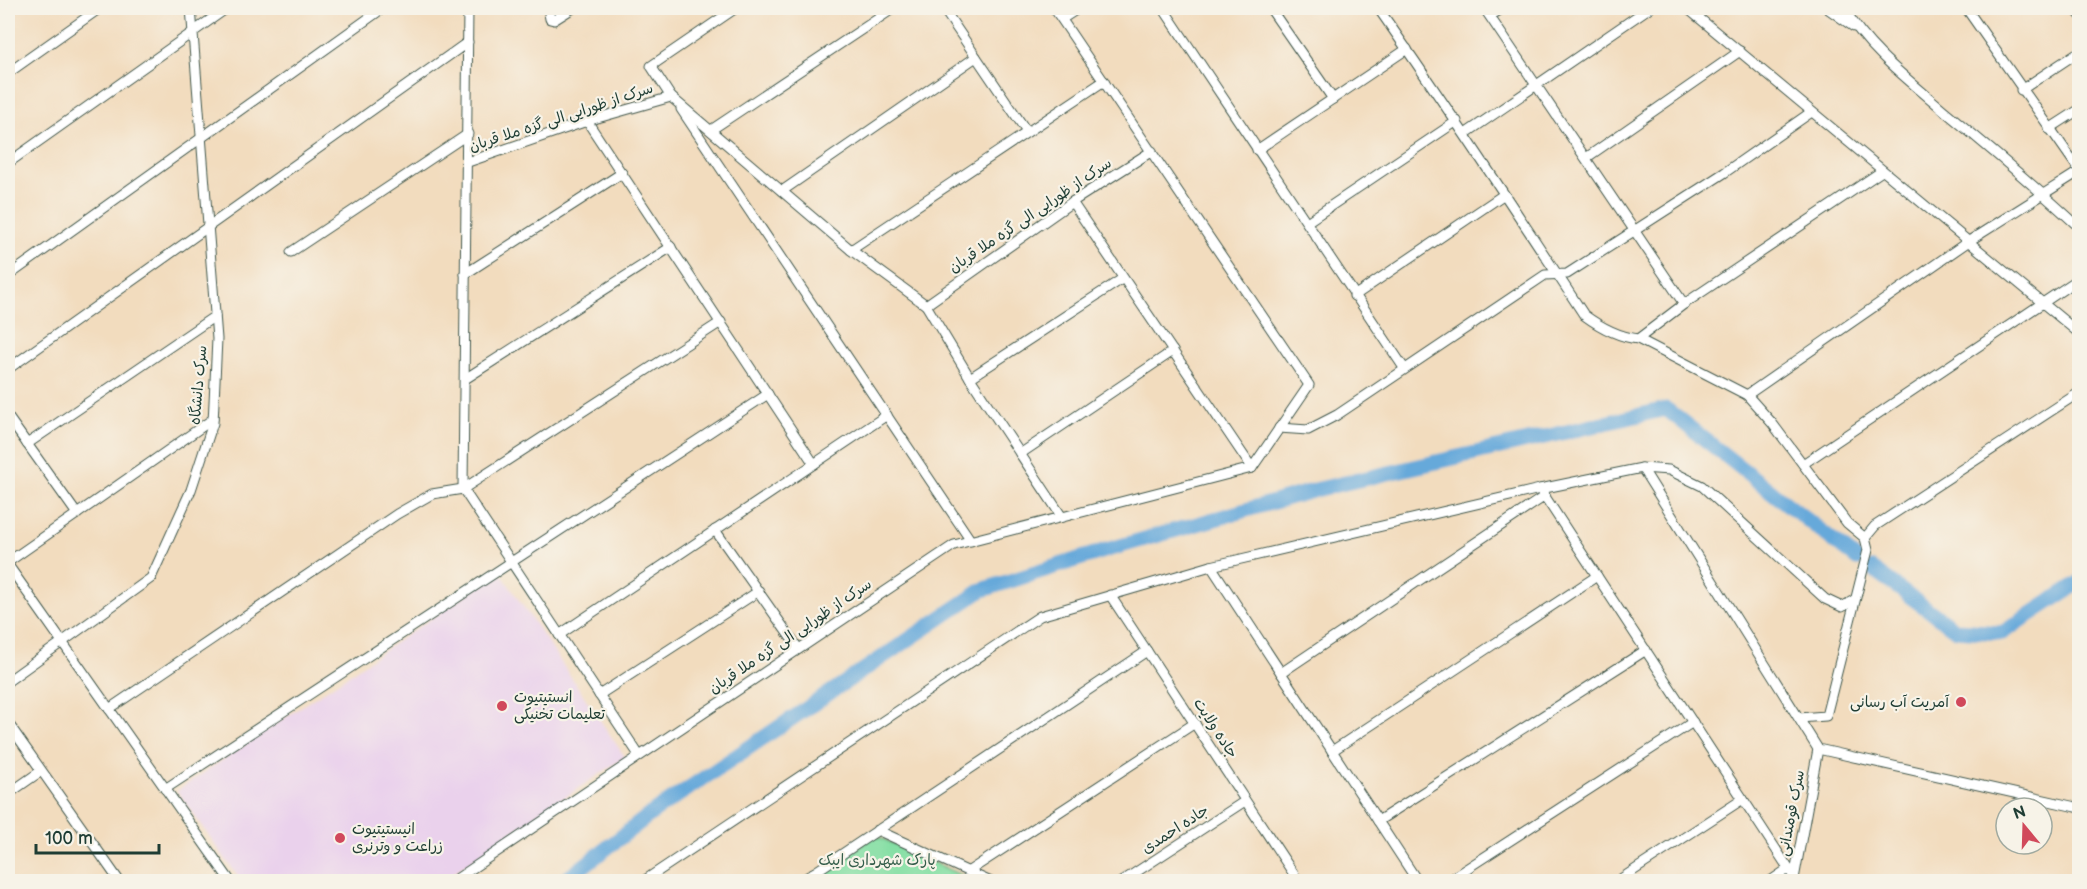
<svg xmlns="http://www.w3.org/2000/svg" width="2087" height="889" font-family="'Balsamiq Sans','Playpen Sans Arabic',sans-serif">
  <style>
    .built { fill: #ead1ec }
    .green { fill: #85dfa4; stroke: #528e6c; stroke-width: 1.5 }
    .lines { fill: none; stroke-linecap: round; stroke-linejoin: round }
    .river { stroke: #66a9da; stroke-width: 15 }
    .minor-casing { stroke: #3f5549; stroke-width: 11 }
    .minor { stroke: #fff; stroke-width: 9 }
    .poi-dot { fill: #d1495b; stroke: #f7f3e8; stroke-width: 2 }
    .labels { text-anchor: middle; stroke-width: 4.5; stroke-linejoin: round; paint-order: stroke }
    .street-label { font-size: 15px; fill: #1f3d34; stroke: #f7f3e8 }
    .poi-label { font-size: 15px; fill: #1f3d34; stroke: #f7f3e8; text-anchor: start }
    .park-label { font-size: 15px; fill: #335d4a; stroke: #f7f3e8 }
  </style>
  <rect width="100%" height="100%" fill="#f7f3e8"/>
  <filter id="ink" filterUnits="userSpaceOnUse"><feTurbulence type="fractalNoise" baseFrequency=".0167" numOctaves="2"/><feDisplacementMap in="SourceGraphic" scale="12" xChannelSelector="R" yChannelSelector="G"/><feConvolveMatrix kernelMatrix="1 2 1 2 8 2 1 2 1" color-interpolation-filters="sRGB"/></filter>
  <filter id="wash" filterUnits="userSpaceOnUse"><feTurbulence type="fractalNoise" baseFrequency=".008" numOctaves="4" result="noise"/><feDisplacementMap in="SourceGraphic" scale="24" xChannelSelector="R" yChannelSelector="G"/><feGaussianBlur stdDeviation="1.35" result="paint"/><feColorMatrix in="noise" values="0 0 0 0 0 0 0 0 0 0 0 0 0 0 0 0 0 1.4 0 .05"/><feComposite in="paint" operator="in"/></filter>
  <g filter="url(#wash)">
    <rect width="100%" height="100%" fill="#f2dcbe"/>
    <path class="built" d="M500 572 625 757 441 881H241L177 791Z"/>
    <path class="green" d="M875 835 974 881H839L822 873Z"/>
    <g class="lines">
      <g class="river">
        <path d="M1872 569 1956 630 2002 633 2080 582"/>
        <path d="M563 882 652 813 982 590 1110 549 1319 489 1666 409 1857 559"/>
      </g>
    </g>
  </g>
  <g filter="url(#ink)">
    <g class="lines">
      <g class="minor-casing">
        <g id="minor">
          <path d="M468 8 463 489 639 755"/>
          <path d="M548 8 550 19 554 20 573 8"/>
          <path d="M943 8 1027 132"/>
          <path d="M1163 8 1404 368"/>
          <path d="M1270 8 1333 99"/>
          <path d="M1378 8C1449 109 1516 212 1584 315 1599 326 1619 337 1638 339L1684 304 1882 171"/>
          <path d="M1484 8 1684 304"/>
          <path d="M1687 8 2080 334"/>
          <path d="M1827 8 1854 27"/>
          <path d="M1844 8C1868 50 1910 81 1947 113 1992 150 2037 188 2080 228"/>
          <path d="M1966 8 2080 171"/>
          <path d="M2074 8 2080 15"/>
          <path d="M1490 16 1503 8"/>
          <path d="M1062 19 1079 8"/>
          <path d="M8 73 100 8"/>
          <path d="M2021 90 2080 51"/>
          <path d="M671 97 651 66 736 8"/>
          <path d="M681 109 971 541"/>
          <path d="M587 121 814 464"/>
          <path d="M2049 129 2080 109"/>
          <path d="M711 130 894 8"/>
          <path d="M1465 134 1649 8"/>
          <path d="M1257 150 1407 49"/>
          <path d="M1586 158 1740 51"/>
          <path d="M468 162 587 121 671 97 851 250 926 305 1072 202 1152 151"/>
          <path d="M8 163 227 8"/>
          <path d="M782 191 976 57"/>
          <path d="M1072 202 1252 468"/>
          <path d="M1307 222 1457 121"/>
          <path d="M851 250 1104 81"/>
          <path d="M291 252 468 134"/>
          <path d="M465 274 622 173"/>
          <path d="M8 276 383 8"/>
          <path d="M1354 296 1503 195"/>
          <path d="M926 305 970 378 1062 517"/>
          <path d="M1638 339 1747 395 1772 423 1847 523 1865 538 1868 550 1826 716 1799 718"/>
          <path d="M8 369 468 42"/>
          <path d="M970 378 1122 279"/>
          <path d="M465 379 671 247"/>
          <path d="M1747 395 1969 241 2080 171"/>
          <path d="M8 417 77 514"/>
          <path d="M1279 428 1308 430 1337 415 1545 275 1567 274 1724 173 1810 113"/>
          <path d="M27 444 215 316"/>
          <path d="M1020 454 1173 351"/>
          <path d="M1803 464 2080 278"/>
          <path d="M1642 468 1669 470 1702 486 1825 599 1842 607 1854 600"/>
          <path d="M1540 489 1794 877"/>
          <path d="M715 530 798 648"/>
          <path d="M1865 538 1875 526 2080 392"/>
          <path d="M8 562 213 419"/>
          <path d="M8 565 231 882"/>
          <path d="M1211 566 1418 882"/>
          <path d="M1110 595 1299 882"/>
          <path d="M2078 634 2080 635"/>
          <path d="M559 635 887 415"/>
          <path d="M1281 673 1545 496"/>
          <path d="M8 681 151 578 191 490 213 423 217 339 191 8"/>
          <path d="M599 695 759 591"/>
          <path d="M109 709 397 514 432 494 463 489 721 322"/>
          <path d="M8 723 120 882"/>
          <path d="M1332 751 1597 576"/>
          <path d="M165 789 768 394"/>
          <path d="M8 794 41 771"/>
          <path d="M1378 821 1646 650"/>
          <path d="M877 830 991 882"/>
          <path d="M969 871 1195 723"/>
          <path d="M813 873 830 882"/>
          <path d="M1794 879 1818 749"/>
          <path d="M452 882 954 545 1252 468 1309 385 1054 8"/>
          <path d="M642 882 1040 616 1211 566 1540 489 1642 468 1818 749 2080 808"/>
          <path d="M800 882 1147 651"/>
          <path d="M1121 882 1245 801"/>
          <path d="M1446 882 1693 722"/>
          <path d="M1616 882 1743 799"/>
          <path d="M1769 882 1788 869"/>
        </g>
      </g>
      <use href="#minor" class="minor"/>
    </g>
  </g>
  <g class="poi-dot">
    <circle cx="1961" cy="702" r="6"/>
    <circle cx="502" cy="706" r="6"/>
    <circle cx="340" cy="838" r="6"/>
  </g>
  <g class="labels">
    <g class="street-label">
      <text transform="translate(561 117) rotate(-18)" y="5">سرک از ظورایی الی گزه ملا قربان</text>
      <text transform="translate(1030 215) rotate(-34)" y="5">سرک از ظورایی الی گزه ملا قربان</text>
      <text transform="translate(198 385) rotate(-85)" y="5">سرک دانشگاه</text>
      <text transform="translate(790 636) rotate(-34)" y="5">سرک از ظورایی الی گزه ملا قربان</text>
      <text transform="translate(1216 728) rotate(57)" y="5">جاده ولایت</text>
      <text transform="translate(1791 813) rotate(-79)" y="5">سرک قومندانی</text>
      <text transform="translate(1175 829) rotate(-33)" y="5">جاده احمدی</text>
    </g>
    <g class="poi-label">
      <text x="514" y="702">انستیتیوت<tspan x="514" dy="17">تعلیمات تخنیکی</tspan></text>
      <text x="1949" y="707" text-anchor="end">آمریت آب رسانی</text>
      <text x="352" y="834">انیستیتیوت<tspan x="352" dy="17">زراعت و وترنری</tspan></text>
    </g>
    <g class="park-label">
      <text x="877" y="865">پارک شهرداری ایبک</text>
    </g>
  </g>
  <rect width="2087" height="889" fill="none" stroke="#f7f3e8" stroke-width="30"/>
  <g transform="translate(2024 826) rotate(341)"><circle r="28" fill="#f7f3e8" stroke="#a1aaa0" stroke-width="1.5"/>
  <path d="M0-4.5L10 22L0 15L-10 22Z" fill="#d1495b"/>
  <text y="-9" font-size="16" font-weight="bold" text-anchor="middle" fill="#1f3d34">N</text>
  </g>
  <path d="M36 844v9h123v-9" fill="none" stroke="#1f3d34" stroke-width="3"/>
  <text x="45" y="844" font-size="18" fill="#1f3d34" stroke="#f7f3e8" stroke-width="4.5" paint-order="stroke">100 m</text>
</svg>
